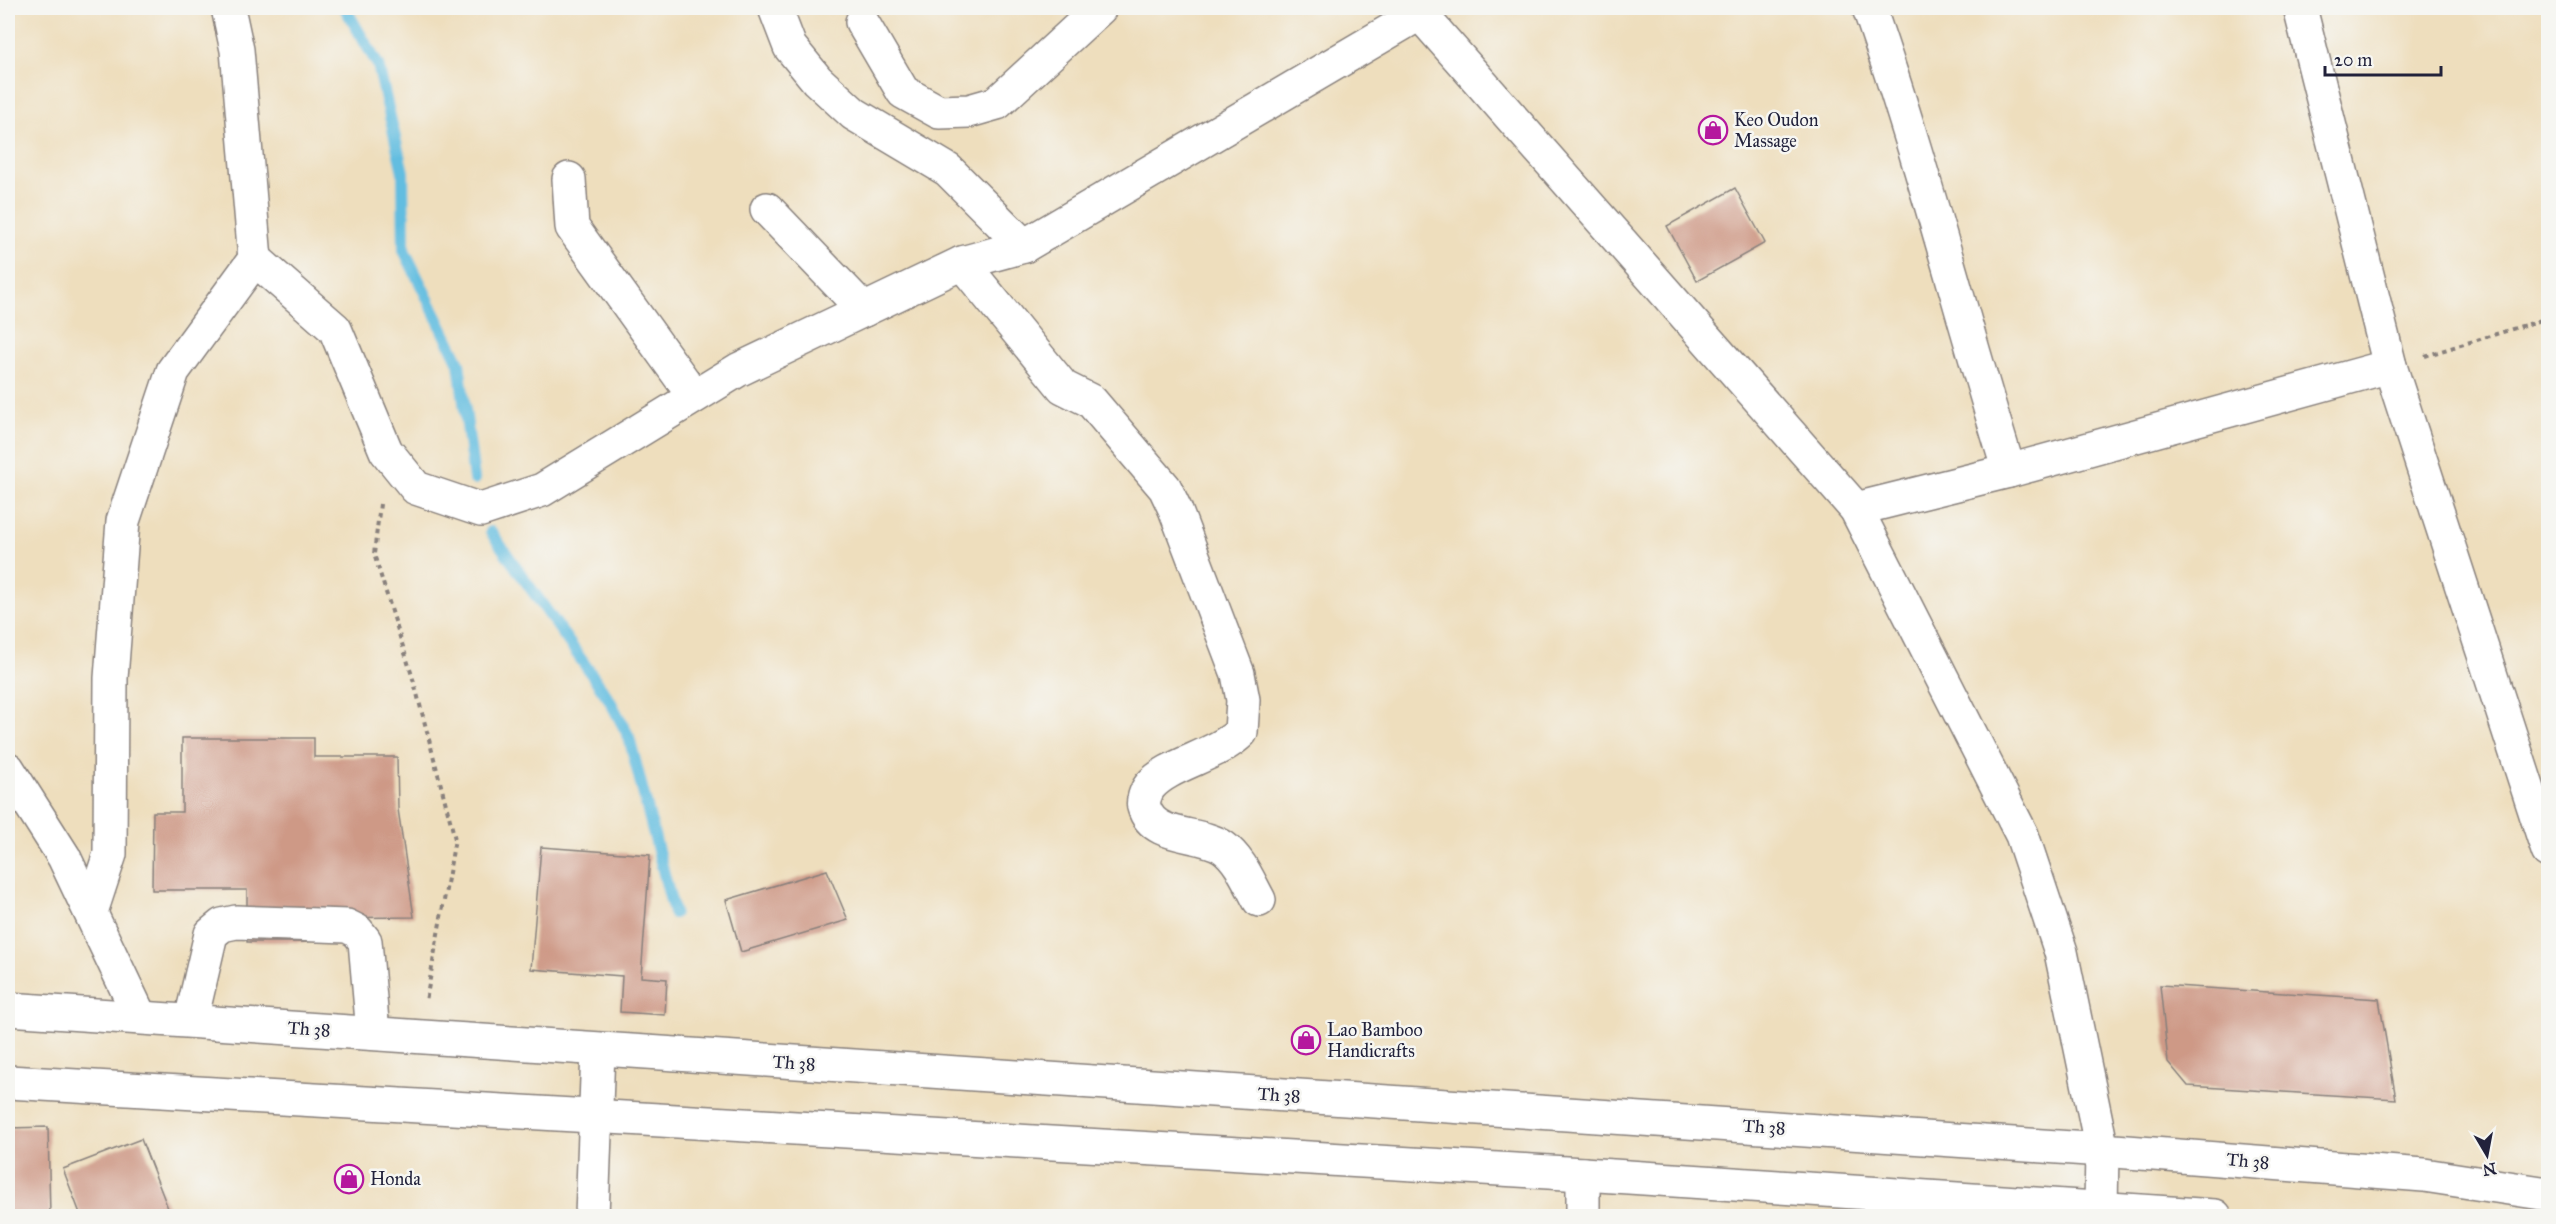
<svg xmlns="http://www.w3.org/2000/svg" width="2556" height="1224" font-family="'IM FELL Great Primer',serif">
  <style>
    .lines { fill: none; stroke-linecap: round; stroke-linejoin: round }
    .stream { stroke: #62bde0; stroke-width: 12 }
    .building { fill: #ce9986 }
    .minor-casing { stroke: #88807c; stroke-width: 36 }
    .path { stroke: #88807c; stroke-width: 4; stroke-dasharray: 4.5 4.5; stroke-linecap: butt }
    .minor { stroke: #fff; stroke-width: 33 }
    .labels { text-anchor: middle; stroke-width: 5; stroke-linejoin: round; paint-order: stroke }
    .poi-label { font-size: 18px; fill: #22223b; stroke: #f6f6f2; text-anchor: start }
    .street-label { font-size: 18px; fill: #22223b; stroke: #f6f6f2 }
  </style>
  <rect width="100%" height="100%" fill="#f6f6f2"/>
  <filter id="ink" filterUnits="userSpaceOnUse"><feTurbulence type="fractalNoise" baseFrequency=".0167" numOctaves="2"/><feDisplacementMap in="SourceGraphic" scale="12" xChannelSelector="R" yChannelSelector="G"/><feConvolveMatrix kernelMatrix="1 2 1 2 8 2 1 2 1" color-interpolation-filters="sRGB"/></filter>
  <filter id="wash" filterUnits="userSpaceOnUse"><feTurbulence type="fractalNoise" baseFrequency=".008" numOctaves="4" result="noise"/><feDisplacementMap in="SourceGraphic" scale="24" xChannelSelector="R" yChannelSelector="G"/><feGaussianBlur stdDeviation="1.35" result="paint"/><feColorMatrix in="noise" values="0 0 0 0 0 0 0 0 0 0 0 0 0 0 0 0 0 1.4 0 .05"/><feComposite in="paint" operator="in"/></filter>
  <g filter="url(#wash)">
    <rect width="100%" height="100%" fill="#eedebd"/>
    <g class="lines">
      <g class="stream">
        <path d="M345 8 378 65 403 172 404 250 459 363 474 479"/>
        <path d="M491 532 609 699 629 737 674 913"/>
      </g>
    </g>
    <g id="blocks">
      <g class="building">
        <path d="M1735 188 1765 243 1697 281 1667 226Z"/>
        <path d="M182 738H314V757H397L398 809 414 917 307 918V942H247V890H152L153 812H182Z"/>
        <path d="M541 847 650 855 641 977 667 979 665 1015 620 1012 622 976 531 969Z"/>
        <path d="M827 870 848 920 741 952 726 900Z"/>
        <path d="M2160 985 2379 999 2396 1099 2188 1086 2168 1062Z"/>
        <path d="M48 1127 50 1216H8V1128Z"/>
        <path d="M141 1139 171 1216H81L63 1169Z"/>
      </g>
    </g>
  </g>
  <g filter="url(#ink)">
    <use href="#blocks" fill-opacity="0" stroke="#88807c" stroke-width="1.5"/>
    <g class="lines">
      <g class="minor-casing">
        <g id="minor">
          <path d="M228 8 237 50 255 259"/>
          <path d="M775 8 790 47 817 80 854 114 948 170 1024 246"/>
          <path d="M1415 8 1856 509 2022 835 2061 952 2102 1150 2101 1208"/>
          <path d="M1869 8C1922 160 1961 316 2009 471"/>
          <path d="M2300 8 2390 366 2548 851"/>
          <path d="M862 22 903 92 939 112 969 111 997 103 1100 8"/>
          <path d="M569 179 572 227 694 396"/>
          <path d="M767 209 864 310"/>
          <path d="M962 263 1063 387 1091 401 1165 488 1175 509 1238 674 1243 700 1241 732C1217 756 1168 764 1150 786 1146 791 1142 802 1144 807 1153 840 1200 831 1223 847 1240 859 1249 882 1259 900"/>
          <path d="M1856 509 2009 471 2390 366"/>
          <path d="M8 769 64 857 140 1017"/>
          <path d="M91 912 110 854 111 678 123 521 173 371 255 259 335 329 386 451 416 488 481 510 542 490 738 370 962 263 1024 246 1429 8"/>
          <path d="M8 1009 2102 1150 2424 1175 2548 1194"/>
          <path d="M191 1020 211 934 222 925 236 922 347 926 357 931 365 941 373 1033"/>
          <path d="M8 1082 1583 1174 2215 1216"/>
          <path d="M1583 1174V1216"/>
          <path d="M592 1216 598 1050"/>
        </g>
      </g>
      <g class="path">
        <path d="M2425 356 2548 318"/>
        <path d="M380 504 374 554 414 682 455 839 426 1001"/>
      </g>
      <use href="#minor" class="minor"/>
    </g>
  </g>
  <defs>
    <g id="shop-ring" transform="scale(1.5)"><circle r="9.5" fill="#f6f6f2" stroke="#b5179e" stroke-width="1.5"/><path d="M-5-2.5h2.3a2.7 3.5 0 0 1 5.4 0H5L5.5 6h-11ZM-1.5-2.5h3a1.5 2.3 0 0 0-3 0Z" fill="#b5179e"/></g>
  </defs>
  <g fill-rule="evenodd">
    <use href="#shop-ring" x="1713" y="130"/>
    <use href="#shop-ring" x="1306" y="1040"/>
    <use href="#shop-ring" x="349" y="1179"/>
  </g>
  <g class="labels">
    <g class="poi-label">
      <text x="1734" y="126">Keo Oudon<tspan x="1734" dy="21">Massage</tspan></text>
      <text x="1327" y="1036">Lao Bamboo<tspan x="1327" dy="21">Handicrafts</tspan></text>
      <text x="370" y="1185">Honda</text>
    </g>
    <g class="street-label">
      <text transform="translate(309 1029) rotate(4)" y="6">Th 38</text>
      <text transform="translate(794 1063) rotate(4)" y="6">Th 38</text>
      <text transform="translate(1279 1095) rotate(4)" y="6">Th 38</text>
      <text transform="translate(1764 1127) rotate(4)" y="6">Th 38</text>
      <text transform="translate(2248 1161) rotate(5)" y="6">Th 38</text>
    </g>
  </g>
  <rect width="2556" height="1224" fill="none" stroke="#f6f6f2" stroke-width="30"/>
  <g transform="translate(2487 1155) rotate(170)" stroke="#f6f6f2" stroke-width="4.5" paint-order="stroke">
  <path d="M0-4.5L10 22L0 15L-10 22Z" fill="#22223b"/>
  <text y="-9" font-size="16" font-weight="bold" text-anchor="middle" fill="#22223b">N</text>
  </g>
  <path d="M2325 66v9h116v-9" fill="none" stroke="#22223b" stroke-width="3"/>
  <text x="2334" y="66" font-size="18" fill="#22223b" stroke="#f6f6f2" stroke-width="4.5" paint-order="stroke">20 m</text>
</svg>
